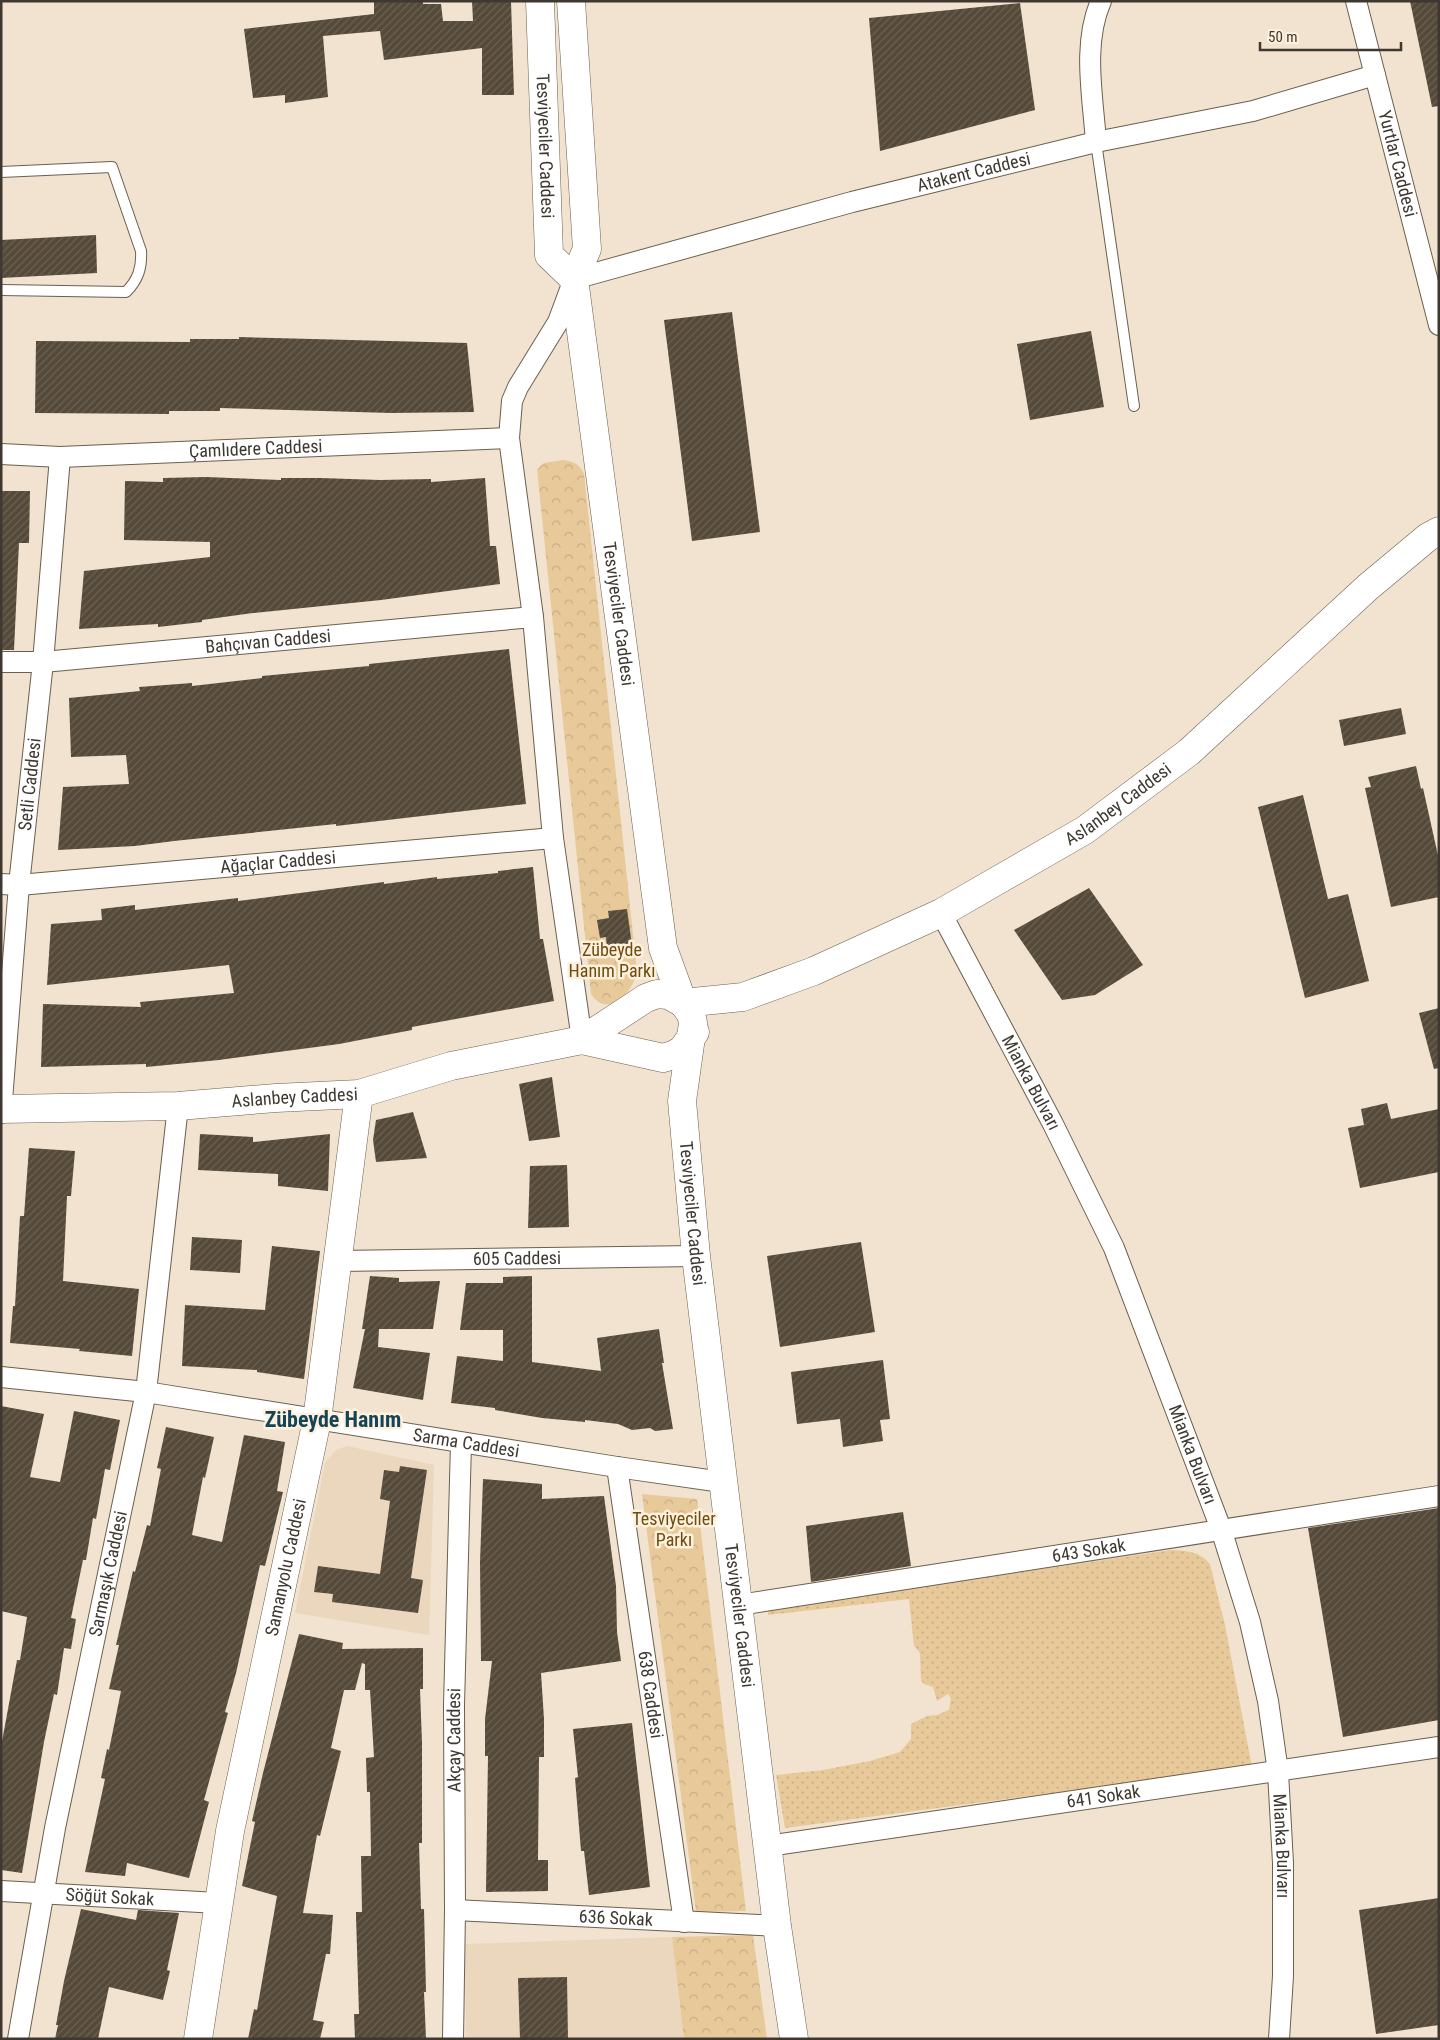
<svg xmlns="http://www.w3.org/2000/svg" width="1440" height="2040" font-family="'Roboto Condensed',sans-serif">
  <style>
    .built { fill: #ead7bd }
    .grass { fill: url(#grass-dots) }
    .forest { fill: url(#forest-crowns) }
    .building { fill: url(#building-hatch) }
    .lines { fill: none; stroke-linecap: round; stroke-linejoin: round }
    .lane-casing { stroke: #6b5f4e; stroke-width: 12 }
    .street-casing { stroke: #6b5f4e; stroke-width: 22 }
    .secondary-casing { stroke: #6b5f4e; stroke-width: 29 }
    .lane { stroke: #fff; stroke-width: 10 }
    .street { stroke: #fff; stroke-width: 20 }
    .secondary { stroke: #fff; stroke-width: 28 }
    .labels { text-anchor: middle; stroke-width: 5; stroke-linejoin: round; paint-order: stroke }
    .street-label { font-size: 18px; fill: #3e3830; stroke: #fef0dc }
    .park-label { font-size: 18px; fill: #6d4c0f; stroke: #fef0dc }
    .district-label { font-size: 22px; font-weight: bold; fill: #144457; stroke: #fef0dc }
  </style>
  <defs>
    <pattern id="grass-dots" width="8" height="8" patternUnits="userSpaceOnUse" patternTransform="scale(1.25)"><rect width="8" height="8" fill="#e8c999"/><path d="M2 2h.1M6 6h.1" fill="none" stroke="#c8ad84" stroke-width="1.8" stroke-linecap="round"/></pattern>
    <pattern id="forest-crowns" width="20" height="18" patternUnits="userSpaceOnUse" patternTransform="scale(1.25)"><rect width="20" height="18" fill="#e8c999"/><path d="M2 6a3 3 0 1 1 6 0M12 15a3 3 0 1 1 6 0" fill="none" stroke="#c8ad84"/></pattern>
    <pattern id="building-hatch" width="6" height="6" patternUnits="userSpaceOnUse" patternTransform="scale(1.25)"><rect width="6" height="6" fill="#554a39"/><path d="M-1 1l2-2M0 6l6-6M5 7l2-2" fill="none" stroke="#6b6254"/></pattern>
  </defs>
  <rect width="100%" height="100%" fill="#f1e3cf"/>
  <g class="built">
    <path d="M347 1446 434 1465 429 1635 295 1613 325 1463 336 1450Z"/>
    <path d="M672 1937 684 2039H466L465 1944Z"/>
  </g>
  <path class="grass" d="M1171 1550C1187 1551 1199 1551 1210 1564L1225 1625 1252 1767 785 1828 776 1775 823 1770 870 1761 900 1752 911 1739V1724L927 1716 937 1715 949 1710 951 1699 948 1694 937 1701 933 1687 924 1684 921 1681 920 1653 914 1646 909 1599 768 1615V1609Z"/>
  <g class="forest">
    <path d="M563 460C574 462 579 463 584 474L637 972C633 992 608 1020 591 994L537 469 544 463Z"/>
    <path d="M642 1494 697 1499 746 1911 696 1912Z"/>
    <path d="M753 1935 767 2039H684L672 1937Z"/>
  </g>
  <g class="building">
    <path d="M374 1H423V4H441L443 21H473L472 1H511L514 95H482V48L384 60 380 31 323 36 328 97 285 103V95L253 98 244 29 374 14Z"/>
    <path d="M1410 1H1439V106L1432 107Z"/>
    <path d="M1020 3 1035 110 880 151 869 18Z"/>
    <path d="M96 235 97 273 1 278V240Z"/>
    <path d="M732 312 760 532 692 541 664 320Z"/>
    <path d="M1091 331 1104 407 1030 420 1017 344Z"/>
    <path d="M239 337 467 343 474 412 391 413 220 408V411H169V414L35 413 36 341 190 342V339H239Z"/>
    <path d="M206 477 281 480V478H320L380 480 431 479V482L485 478 490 546H496L500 584 381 600 253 613 202 620V622L158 627V624L79 629 84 571 210 557V542L124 540 125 481 163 482V478Z"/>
    <path d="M1 491H30L29 543H19L14 650H1Z"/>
    <path d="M509 649 526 804 336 826V824L174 841 135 846 58 850 63 787 129 784 126 755 71 757 69 698 140 691 139 687 192 683V686L262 678V676L369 666V664Z"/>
    <path d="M1401 708 1406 734 1344 746 1339 720Z"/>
    <path d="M1416 766 1421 789 1423 788 1439 860V897L1391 907 1365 788 1371 787 1368 777Z"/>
    <path d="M1303 795 1328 899 1348 894 1369 981 1305 998 1258 807Z"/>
    <path d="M533 867 540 939H543L554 1001 412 1027V1030L339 1044 219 1060 146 1067V1064L41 1067 43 1004 141 1007 140 1002 234 993 229 965 47 985 51 924 102 920 101 909 135 905V910L238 898V901L384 882V884L437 877V879L498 873V871Z"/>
    <path d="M1089 888 1143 965 1095 995 1062 1000 1014 930Z"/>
    <path d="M627 909 632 945 607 948 606 937 600 938 597 920 609 918 608 911Z"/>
    <path d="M1439 1008V1068L1434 1069 1419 1013Z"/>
    <path d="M552 1077 560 1137 529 1141 519 1084Z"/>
    <path d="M1387 1103 1391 1119 1439 1109V1172L1360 1188 1348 1128 1364 1125 1361 1109Z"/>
    <path d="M413 1112 427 1158 376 1162 373 1140 376 1120Z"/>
    <path d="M200 1134 253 1137V1142L330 1134 328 1191 278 1186V1174L198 1170Z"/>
    <path d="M29 1148 75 1151 71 1196H67L63 1281 139 1289 132 1356 79 1351 80 1349 10 1343 13 1306H15L20 1216H24Z"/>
    <path d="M567 1165 569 1227 528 1228 530 1166Z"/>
    <path d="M192 1237 242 1240 240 1273 190 1270Z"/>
    <path d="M861 1242 875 1332 780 1347 767 1256Z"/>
    <path d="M272 1246 320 1251 304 1379 257 1372V1370L182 1366 185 1305 265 1310Z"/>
    <path d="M370 1276 399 1278V1282L440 1281 433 1329H379L378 1347 430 1353 423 1400 353 1388 365 1329H362Z"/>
    <path d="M532 1276V1362L601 1371 597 1338 659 1329 664 1363H662L673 1429 655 1431 650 1428 632 1430 618 1424 585 1420V1422L542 1418 495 1410V1408L451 1403 457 1356 503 1361V1330H460L466 1283H503V1277Z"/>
    <path d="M883 1360 890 1419 880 1420 883 1441 843 1447 840 1419 797 1424 791 1372Z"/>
    <path d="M1 1406 44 1414 30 1477 60 1482 74 1411 120 1420 110 1470 105 1469 96 1519 93 1518 86 1560H83L71 1618 76 1619 71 1649 64 1648 57 1695 54 1694 44 1742 22 1873 1 1870V1747L17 1660H20L27 1617 1 1611Z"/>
    <path d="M166 1427 214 1437 205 1478 203 1477 192 1535 222 1542 244 1435 285 1442 277 1491 283 1492 265 1566 260 1565 236 1673 225 1712 228 1713 204 1800 209 1802 189 1878 127 1863 125 1876 85 1872 105 1779 101 1778 107 1749 109 1750 121 1691 109 1689 119 1645H116L133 1571 135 1572 147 1525 150 1526 161 1469 157 1468Z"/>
    <path d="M400 1466 427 1470 411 1578 423 1580 418 1613 332 1602 333 1594 314 1592 318 1566 380 1574 390 1501 380 1499 384 1470 399 1472Z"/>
    <path d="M483 1479 542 1484V1499L604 1496 616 1586 617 1632 621 1661 541 1673 544 1719V1757H539L538 1860H548V1891L486 1892 488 1756H485V1719L492 1661H481L480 1562Z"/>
    <path d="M1439 1508V1720L1343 1737 1308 1528Z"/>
    <path d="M903 1512 911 1566 811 1582 806 1526Z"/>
    <path d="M299 1634 343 1643 342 1649 423 1648V1689H420L422 1743V1843H419L421 1909H424L426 1992H424L426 2039H355L354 2014H359L356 1916V1912H362L361 1856H371L370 1792H367L366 1758 374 1757 370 1690H365V1664L362 1663 355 1690H344L331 1748 341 1751 320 1836 317 1835 303 1913 333 1915 330 1954H326L313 2020 324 2022 320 2039H248L254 2009 257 2010 277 1896 242 1886 255 1822 252 1821 263 1773Z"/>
    <path d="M632 1723 650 1887 589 1895 584 1851H581L575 1778 578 1777 573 1729Z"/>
    <path d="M1439 1898V2025L1376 2034 1359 1910Z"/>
    <path d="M81 1909 136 1920 138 1910 179 1913 167 1970 170 1971 163 2000 109 1987 98 2039H55L58 2025H56L64 1981Z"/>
    <path d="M567 1977 568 2039H520L518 1978Z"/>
  </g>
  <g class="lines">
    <g class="lane-casing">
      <g id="lane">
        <path d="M1096 142 1134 406"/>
        <path d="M1 172 112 167 141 251C142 268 138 280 126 292L1 290"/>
      </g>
    </g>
    <g class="street-casing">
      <g id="street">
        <path id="s1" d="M1356 1 1439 325"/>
        <path d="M1096 142C1093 97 1082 44 1101 1"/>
        <path id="s2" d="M1 454 60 457 509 438"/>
        <path id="s3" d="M1 662H43L533 617"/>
        <path id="s4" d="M1 884 19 885 553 838"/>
        <path id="s5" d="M941 913 1053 1124 1114 1248 1221 1529 1250 1622 1268 1701 1278 1772 1283 1863V1976L1279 2039"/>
        <path id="s6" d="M582 1040 553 838 533 617 509 438 512 401 518 387 558 322 574 279 852 202 1096 142 1253 111 1375 75"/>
        <path id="s7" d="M1 1113 19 885 43 662 60 457"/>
        <path id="s8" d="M338 1261 696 1256"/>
        <path id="s9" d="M1 1377 146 1392 617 1467 722 1482"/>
        <path id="s10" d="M617 1467 684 1922"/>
        <path id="s11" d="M739 1605 1439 1496"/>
        <path id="s12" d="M768 1846 1439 1747"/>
        <path id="s13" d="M1 1891 218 1903"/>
        <path id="s14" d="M455 1910 777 1926"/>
        <path id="s15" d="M18 2039 55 1828 146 1392 178 1106"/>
        <path id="s16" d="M453 2039 455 1910 454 1705 461 1443"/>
      </g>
    </g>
    <g class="secondary-casing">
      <g id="secondary">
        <path id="s17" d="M540 1 549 255 574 279"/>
        <path id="s18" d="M571 1 587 249 574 279 663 948 683 1003 691 1014 693 1023 682 1101 696 1256 777 1926 794 2039"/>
        <path d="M582 1040 663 1058 673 1055 682 1050 695 1032"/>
        <path id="s19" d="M1 1109 178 1106 276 1098 359 1094 451 1066 582 1040 646 998 657 994 668 995 683 1003 743 997 814 971 941 913 1085 830 1189 752 1368 587 1428 537 1439 531"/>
        <path id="s20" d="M198 2039 230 1831 317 1420 359 1094"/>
      </g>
    </g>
    <use href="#lane" class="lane"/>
    <use href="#street" class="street"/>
    <use href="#secondary" class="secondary"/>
  </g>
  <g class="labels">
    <g class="street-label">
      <text dy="6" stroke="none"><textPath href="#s17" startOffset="145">Tesviyeciler Caddesi</textPath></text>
      <text dy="6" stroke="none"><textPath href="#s1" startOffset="168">Yurtlar Caddesi</textPath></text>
      <text dy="6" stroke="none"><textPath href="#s6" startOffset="1195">Atakent Caddesi</textPath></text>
      <text dy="6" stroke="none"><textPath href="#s2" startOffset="255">Çamlıdere Caddesi</textPath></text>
      <text dy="6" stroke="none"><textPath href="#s18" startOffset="619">Tesviyeciler Caddesi</textPath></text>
      <text dy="6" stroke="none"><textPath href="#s3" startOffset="268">Bahçıvan Caddesi</textPath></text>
      <text dy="6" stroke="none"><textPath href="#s7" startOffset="330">Setli Caddesi</textPath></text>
      <text dy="6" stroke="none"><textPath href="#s19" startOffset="1188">Aslanbey Caddesi</textPath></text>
      <text dy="6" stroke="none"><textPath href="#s4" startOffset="278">Ağaçlar Caddesi</textPath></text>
      <text dy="6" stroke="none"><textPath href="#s5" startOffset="192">Mianka Bulvarı</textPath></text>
      <text dy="6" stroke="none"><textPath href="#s19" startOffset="294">Aslanbey Caddesi</textPath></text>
      <text dy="6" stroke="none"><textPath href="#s18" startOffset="1229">Tesviyeciler Caddesi</textPath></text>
      <text dy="6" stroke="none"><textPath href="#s8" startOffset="179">605 Caddesi</textPath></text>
      <text dy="6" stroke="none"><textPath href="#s9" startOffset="470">Sarma Caddesi</textPath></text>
      <text dy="6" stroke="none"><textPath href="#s5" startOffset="598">Mianka Bulvarı</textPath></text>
      <text dy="6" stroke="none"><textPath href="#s11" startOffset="354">643 Sokak</textPath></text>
      <text dy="6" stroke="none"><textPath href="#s20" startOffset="480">Samanyolu Caddesi</textPath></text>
      <text dy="6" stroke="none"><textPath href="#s15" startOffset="474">Sarmaşık Caddesi</textPath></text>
      <text dy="6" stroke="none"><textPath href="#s18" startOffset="1634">Tesviyeciler Caddesi</textPath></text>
      <text dy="6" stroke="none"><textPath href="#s10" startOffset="230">638 Caddesi</textPath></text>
      <text dy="6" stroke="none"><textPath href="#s16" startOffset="299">Akçay Caddesi</textPath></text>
      <text dy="6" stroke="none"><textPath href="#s12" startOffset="339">641 Sokak</textPath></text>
      <text dy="6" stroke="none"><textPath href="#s5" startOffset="1002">Mianka Bulvarı</textPath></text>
      <text dy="6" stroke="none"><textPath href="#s13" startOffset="109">Söğüt Sokak</textPath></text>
      <text dy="6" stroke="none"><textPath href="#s14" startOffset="161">636 Sokak</textPath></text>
    </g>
    <g class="park-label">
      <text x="612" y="956">Zübeyde<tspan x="612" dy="21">Hanım Parkı</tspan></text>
      <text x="674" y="1525">Tesviyeciler<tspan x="674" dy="21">Parkı</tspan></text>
    </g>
    <g class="district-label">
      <text x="333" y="1427">Zübeyde Hanım</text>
    </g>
  </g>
  <rect width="1440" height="2040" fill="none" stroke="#3e3830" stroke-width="5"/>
  <path d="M1260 42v8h141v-8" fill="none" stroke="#3e3830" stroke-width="2.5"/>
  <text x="1268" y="42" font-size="15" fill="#3e3830" stroke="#fef0dc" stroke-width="4" paint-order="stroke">50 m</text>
</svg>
